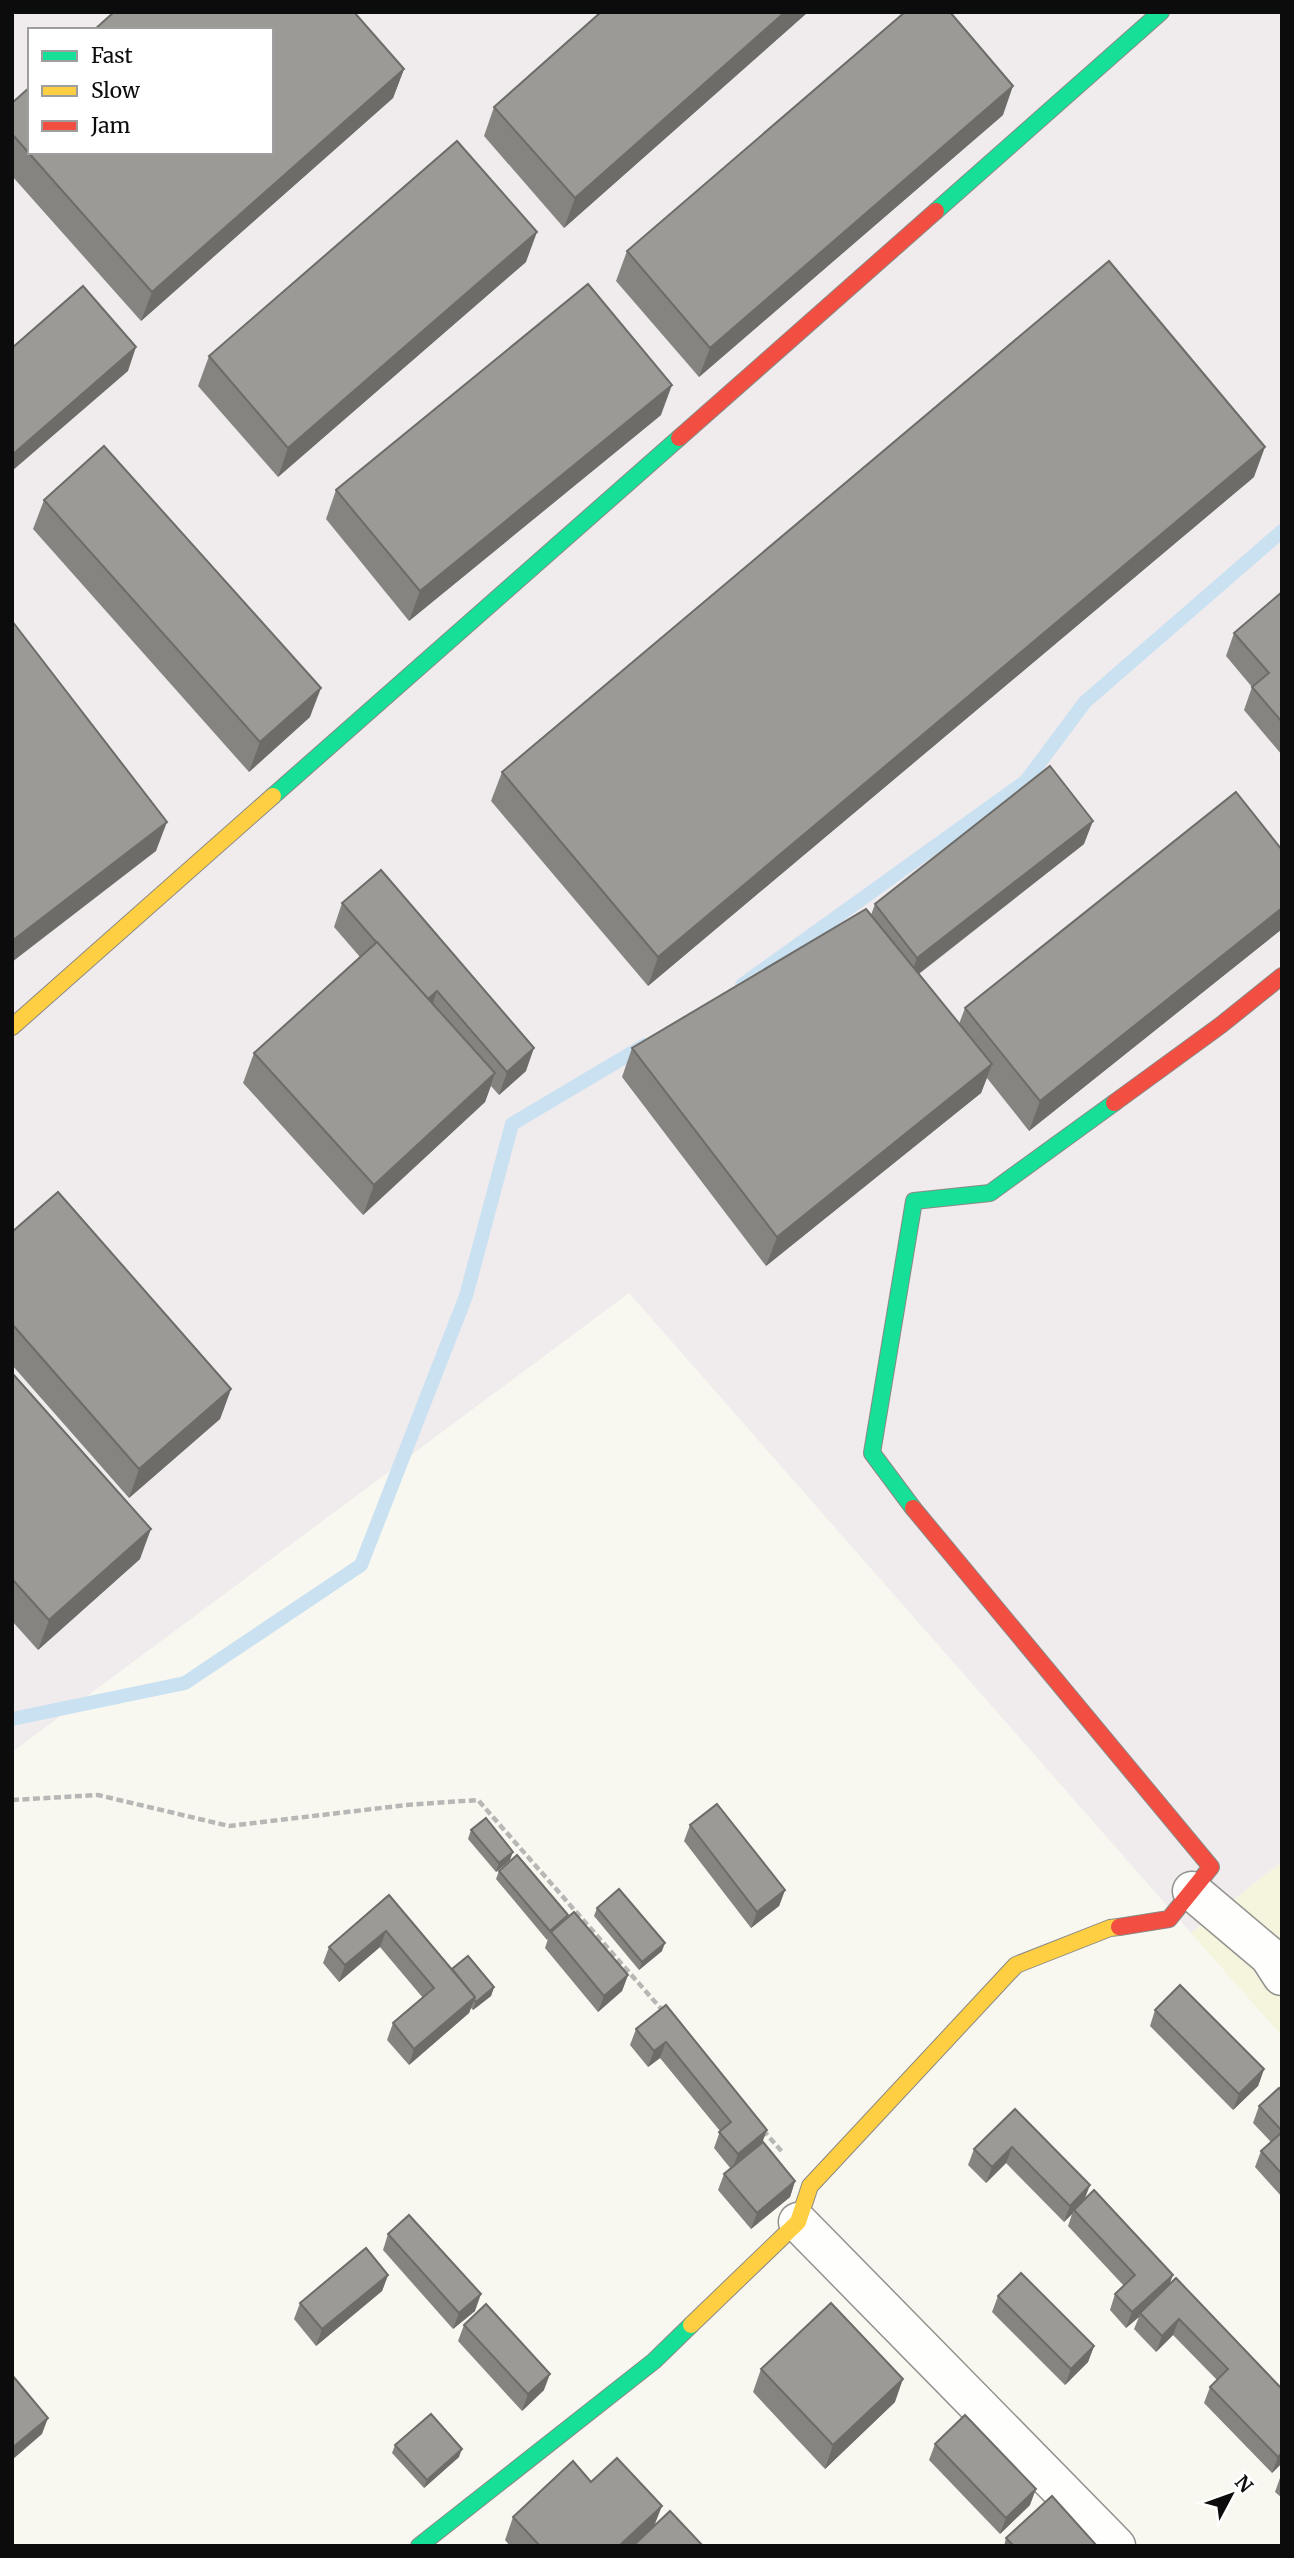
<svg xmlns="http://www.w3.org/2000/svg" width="1294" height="2558" font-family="Merriweather,serif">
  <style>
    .industrial { fill: #f0ebed; fill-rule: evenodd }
    .farmland { fill: #f5f4dd }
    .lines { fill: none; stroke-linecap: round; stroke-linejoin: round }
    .stream { stroke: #c9e1f1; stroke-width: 14 }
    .street-casing { stroke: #93928f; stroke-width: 41 }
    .fast-casing { stroke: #898985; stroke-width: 18 }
    .slow-casing { stroke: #898985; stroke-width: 18 }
    .jam-casing { stroke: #898985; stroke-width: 18 }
    .path { stroke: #b7b7b5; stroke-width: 4.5; stroke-dasharray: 7 3.5; stroke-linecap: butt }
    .street { stroke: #fefefd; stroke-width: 38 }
    .fast { stroke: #16e098; stroke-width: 16 }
    .slow { stroke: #ffcf43; stroke-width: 16 }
    .jam { stroke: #f24e42; stroke-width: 16 }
    .wall { fill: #868481 }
    .shaded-wall { fill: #6d6c69 }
    .building { fill: #9c9a96; stroke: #6d6c69; stroke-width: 2 }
  </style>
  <rect width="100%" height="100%" fill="#f9f8f0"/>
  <path class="industrial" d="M12 12H1282V1862L1191 1933 629 1293 12 1752ZM30 30H271V152H30Z"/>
  <path class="farmland" d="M1282 1862V2036L1191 1933Z"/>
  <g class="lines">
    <g class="stream">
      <path d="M742 985 1026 781 1085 702 1282 531"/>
      <path d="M12 1719 185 1683 361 1565 466 1296 512 1124 645 1045"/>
    </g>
    <g class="street-casing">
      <g id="street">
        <path d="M1192 1891 1269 1956 1282 1976"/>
        <path d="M798 2222 1116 2546"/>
      </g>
    </g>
    <g class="fast-casing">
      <g id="fast">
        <path d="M936 211 1161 12"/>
        <path d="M273 796 679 438"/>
        <path d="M913 1508 872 1453 914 1201 990 1193 1114 1103"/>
        <path d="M419 2546 654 2361 691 2325"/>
      </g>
    </g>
    <g class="slow-casing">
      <g id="slow">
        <path d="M12 1027 273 796"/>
        <path d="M691 2325 798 2222 810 2186 1016 1965 1110 1928 1119 1927"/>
      </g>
    </g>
    <g class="jam-casing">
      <g id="jam">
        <path d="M679 438 936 211"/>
        <path d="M1114 1103 1221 1025 1282 976"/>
        <path d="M913 1508 1211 1867 1169 1919 1119 1927"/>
      </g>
    </g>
    <g class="path">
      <path d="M12 1800 98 1795 229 1826 406 1805 478 1800 663 2011"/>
      <path d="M763 2130 783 2153"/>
    </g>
    <use href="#street" class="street"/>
    <use href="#fast" class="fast"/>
    <use href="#slow" class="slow"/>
    <use href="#jam" class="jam"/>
  </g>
  <g class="wall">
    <path d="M808 12 564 228 484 136 494 107Z"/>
    <path d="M404 69 393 98 141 321 12 176V103Z"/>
    <path d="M1003 115 699 377 616 281 627 251Z"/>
    <path d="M526 262 278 477 198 386 209 356Z"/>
    <path d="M661 415 409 621 326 519 336 490Z"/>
    <path d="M1254 477 648 986 491 801 502 772Z"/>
    <path d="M44 500 310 717 249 772 33 529Z"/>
    <path d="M1282 592V755L1244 710 1252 687 1226 656 1234 633Z"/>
    <path d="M1084 844 919 974 959 1024 965 1008 1282 850V929L1029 1131 987 1078 981 1093 766 1266 622 1077 632 1048 871 915 875 904Z"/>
    <path d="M342 903 526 1071 499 1095 491 1086 485 1102 363 1215 243 1083 254 1053 360 957 334 927Z"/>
    <path d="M12 1232 231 1389 220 1419 129 1498 12 1365Z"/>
    <path d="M12 1373 140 1559 38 1650 12 1621Z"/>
    <path d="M690 1825 785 1890 779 1906 751 1928 684 1841Z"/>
    <path d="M471 1830 510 1860 496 1872 468 1839Z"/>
    <path d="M499 1871 628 1975 622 1991 598 2012 545 1948 548 1939 547 1940 496 1879Z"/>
    <path d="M389 1895 452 1969 494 1987 491 1996 473 2010 471 2008 469 2013 409 2065 387 2040 393 2023 423 1998 380 1947 339 1982 323 1963 329 1947Z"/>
    <path d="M597 1908 662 1951 639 1970 594 1916Z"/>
    <path d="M666 2005 762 2142 795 2181 790 2197 751 2229 718 2190 724 2174 731 2169 714 2148 720 2131 660 2058 648 2067 630 2045 636 2029Z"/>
    <path d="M1155 2010 1264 2069 1258 2086 1233 2110 1150 2026Z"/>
    <path d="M1282 2091V2197L1255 2167 1261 2151 1271 2142 1253 2123 1259 2106Z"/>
    <path d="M1015 2109 1085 2199 1169 2285 1282 2389V2463L1272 2473 1204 2403 1210 2387 1217 2380 1173 2335 1156 2352 1134 2329 1139 2317 1126 2328 1110 2310 1115 2294 1124 2286 1068 2226 1072 2214 1064 2222 1006 2163 986 2183 968 2165 974 2149Z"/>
    <path d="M388 2234 475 2311 453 2329 383 2250Z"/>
    <path d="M388 2275 382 2291 316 2346 294 2319 300 2303Z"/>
    <path d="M998 2296 1094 2346 1088 2362 1065 2385 992 2312Z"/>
    <path d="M464 2325 544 2390 522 2411 458 2341Z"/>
    <path d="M761 2369 895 2402 825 2469 753 2392Z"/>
    <path d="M935 2444 1030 2505 1000 2534 929 2460Z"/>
    <path d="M395 2445 459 2457 424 2488 392 2453Z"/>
    <path d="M1281 2475H1282V2498L1275 2492Z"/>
    <path d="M591 2482 655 2525 703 2546H510L505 2540 513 2517Z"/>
    <path d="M1006 2538 1097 2546H1004Z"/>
  </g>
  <g class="shaded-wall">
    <path d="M785 12H808L564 228 575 198Z"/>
    <path d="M404 69 393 98 141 321 152 292Z"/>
    <path d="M1013 86 1003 115 699 377 710 348Z"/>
    <path d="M537 232 526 262 278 477 288 448Z"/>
    <path d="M136 347 128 371 12 471V455Z"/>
    <path d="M672 385 661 415 409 621 420 591Z"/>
    <path d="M1265 447 1254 477 648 986 658 957Z"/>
    <path d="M321 688 310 717 249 772 260 742Z"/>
    <path d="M1093 821 1084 844 909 981 917 958Z"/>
    <path d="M167 822 156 851 12 962V941Z"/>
    <path d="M1282 908V929L1029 1131 1040 1101Z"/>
    <path d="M437 991 429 1015 426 1001Z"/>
    <path d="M534 1048 526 1071 499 1095 507 1072Z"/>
    <path d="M992 1064 981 1093 766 1266 777 1237Z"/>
    <path d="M495 1073 485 1102 363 1215 374 1185Z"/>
    <path d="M231 1389 220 1419 129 1498 139 1469Z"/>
    <path d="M151 1529 140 1559 38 1650 49 1620Z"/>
    <path d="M513 1852 510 1860 496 1872 499 1863Z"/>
    <path d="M785 1890 779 1906 751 1928 757 1912Z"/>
    <path d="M386 1931 380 1947 339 1982 345 1965Z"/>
    <path d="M665 1943 662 1951 639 1970 642 1962Z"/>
    <path d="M628 1975 622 1991 598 2012 604 1996Z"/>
    <path d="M494 1987 491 1996 473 2010 476 2002Z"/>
    <path d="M475 1997 469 2013 409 2065 414 2049Z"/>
    <path d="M666 2042 660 2058 648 2067 654 2051Z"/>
    <path d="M1264 2069 1258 2086 1233 2110 1239 2094Z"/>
    <path d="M767 2130 761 2146 732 2170 738 2154Z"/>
    <path d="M1012 2147 1006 2163 986 2183 992 2167Z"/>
    <path d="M795 2181 790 2197 751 2229 757 2213Z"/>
    <path d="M1090 2185 1084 2201 1074 2210 1072 2214 1064 2222 1070 2206Z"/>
    <path d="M388 2275 382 2291 316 2346 322 2329Z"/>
    <path d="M1173 2275 1167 2291 1140 2313 1139 2317 1126 2328 1132 2312Z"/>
    <path d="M481 2294 475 2311 453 2329 459 2313Z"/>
    <path d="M1179 2319 1173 2335 1156 2352 1162 2336Z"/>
    <path d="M1094 2346 1088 2362 1065 2385 1071 2369Z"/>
    <path d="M550 2374 544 2390 522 2411 528 2394Z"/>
    <path d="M903 2379 895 2402 825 2469 833 2445Z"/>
    <path d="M48 2418 42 2434 12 2460V2448Z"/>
    <path d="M462 2449 459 2457 424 2488 427 2480Z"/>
    <path d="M1282 2453V2463L1272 2473 1278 2457Z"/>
    <path d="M1036 2489 1030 2505 1000 2534 1006 2518Z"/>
    <path d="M662 2506 653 2529 636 2546H619Z"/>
  </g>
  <g class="building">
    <path d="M114 12H354L404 69 152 292 12 134V103L30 87V152H271V30H94Z"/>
    <path d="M601 12H785L575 198 494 107Z"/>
    <path d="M905 12H950L1013 86 710 348 627 251Z"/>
    <path d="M457 141 537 232 288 448 209 356Z"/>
    <path d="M1109 261 1265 447 658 957 502 772Z"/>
    <path d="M588 284 672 385 420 591 336 490Z"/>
    <path d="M83 286 136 347 12 455V348Z"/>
    <path d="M104 446 321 688 260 742 44 500Z"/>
    <path d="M1282 592V722L1252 687 1269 673 1234 633Z"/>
    <path d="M12 621 167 822 12 941Z"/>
    <path d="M1050 766 1093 821 917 958 875 904Z"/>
    <path d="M1236 792 1282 850V908L1040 1101 965 1008Z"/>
    <path d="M381 870 534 1048 507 1072 437 991 428 999 376 942 342 903Z"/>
    <path d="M866 909 992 1064 777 1237 632 1048Z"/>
    <path d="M377 942 495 1073 374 1185 254 1053Z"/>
    <path d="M58 1192 231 1389 139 1469 12 1324V1232Z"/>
    <path d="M12 1373 151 1529 49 1620 12 1579Z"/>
    <path d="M717 1804 785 1890 757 1912 690 1825Z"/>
    <path d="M486 1818 513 1852 499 1863 471 1830Z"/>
    <path d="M517 1855 568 1915 550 1931 499 1871Z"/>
    <path d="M619 1889 665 1943 642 1962 597 1908Z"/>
    <path d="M389 1895 475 1997 414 2049 393 2023 434 1988 386 1931 345 1965 329 1947Z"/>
    <path d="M574 1912 628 1975 604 1996 551 1932Z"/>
    <path d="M468 1956 494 1987 476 2002 474 2000 475 1997 452 1969Z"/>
    <path d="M1180 1985 1264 2069 1239 2094 1155 2010Z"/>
    <path d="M666 2005 767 2130 738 2154 719 2132 731 2122 666 2042 654 2051 636 2029Z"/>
    <path d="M1279 2088 1282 2091V2131L1259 2106Z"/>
    <path d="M1015 2109 1090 2185 1070 2206 1012 2147 992 2167 974 2149Z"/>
    <path d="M1282 2132V2174L1261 2151Z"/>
    <path d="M763 2142 795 2181 757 2213 724 2174Z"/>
    <path d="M1094 2190 1173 2275 1132 2312 1115 2294 1135 2275 1074 2210Z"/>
    <path d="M409 2215 481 2294 459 2313 388 2234Z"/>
    <path d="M366 2248 388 2275 322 2329 300 2303Z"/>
    <path d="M1021 2273 1094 2346 1071 2369 998 2296Z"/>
    <path d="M1176 2278 1282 2389V2453L1278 2457 1210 2387 1228 2369 1179 2319 1162 2336 1140 2313Z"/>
    <path d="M831 2303 903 2379 833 2445 761 2369Z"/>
    <path d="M486 2304 550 2374 528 2394 464 2325Z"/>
    <path d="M12 2375 48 2418 12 2448Z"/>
    <path d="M431 2414 462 2449 427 2480 395 2445Z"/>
    <path d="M965 2415 1036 2489 1006 2518 935 2444Z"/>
    <path d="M617 2458 662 2506 619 2546H540L513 2517 573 2461 591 2482Z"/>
    <path d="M1052 2496 1097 2546H1014L1006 2538Z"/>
    <path d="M670 2511 703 2546H633Z"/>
  </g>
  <rect width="1294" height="2558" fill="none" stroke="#0c0c0c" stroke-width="28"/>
  <rect x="28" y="28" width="245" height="126" fill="#ffffff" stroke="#9e9e9e" stroke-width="2"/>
  <rect x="42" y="51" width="35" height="10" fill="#16e098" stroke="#9e9e9e" stroke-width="2"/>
  <text x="91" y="63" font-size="21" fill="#0c0c0c">Fast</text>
  <rect x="42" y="86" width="35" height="10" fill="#ffcf43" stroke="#9e9e9e" stroke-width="2"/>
  <text x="91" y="98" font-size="21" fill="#0c0c0c">Slow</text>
  <rect x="42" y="121" width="35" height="10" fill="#f24e42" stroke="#9e9e9e" stroke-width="2"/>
  <text x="91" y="133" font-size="21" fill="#0c0c0c">Jam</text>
  <g transform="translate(1231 2495) rotate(49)" stroke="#ffffff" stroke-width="5" paint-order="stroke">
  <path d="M0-5L12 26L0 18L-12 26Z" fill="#0c0c0c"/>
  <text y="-10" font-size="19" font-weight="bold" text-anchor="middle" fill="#0c0c0c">N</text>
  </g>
</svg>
